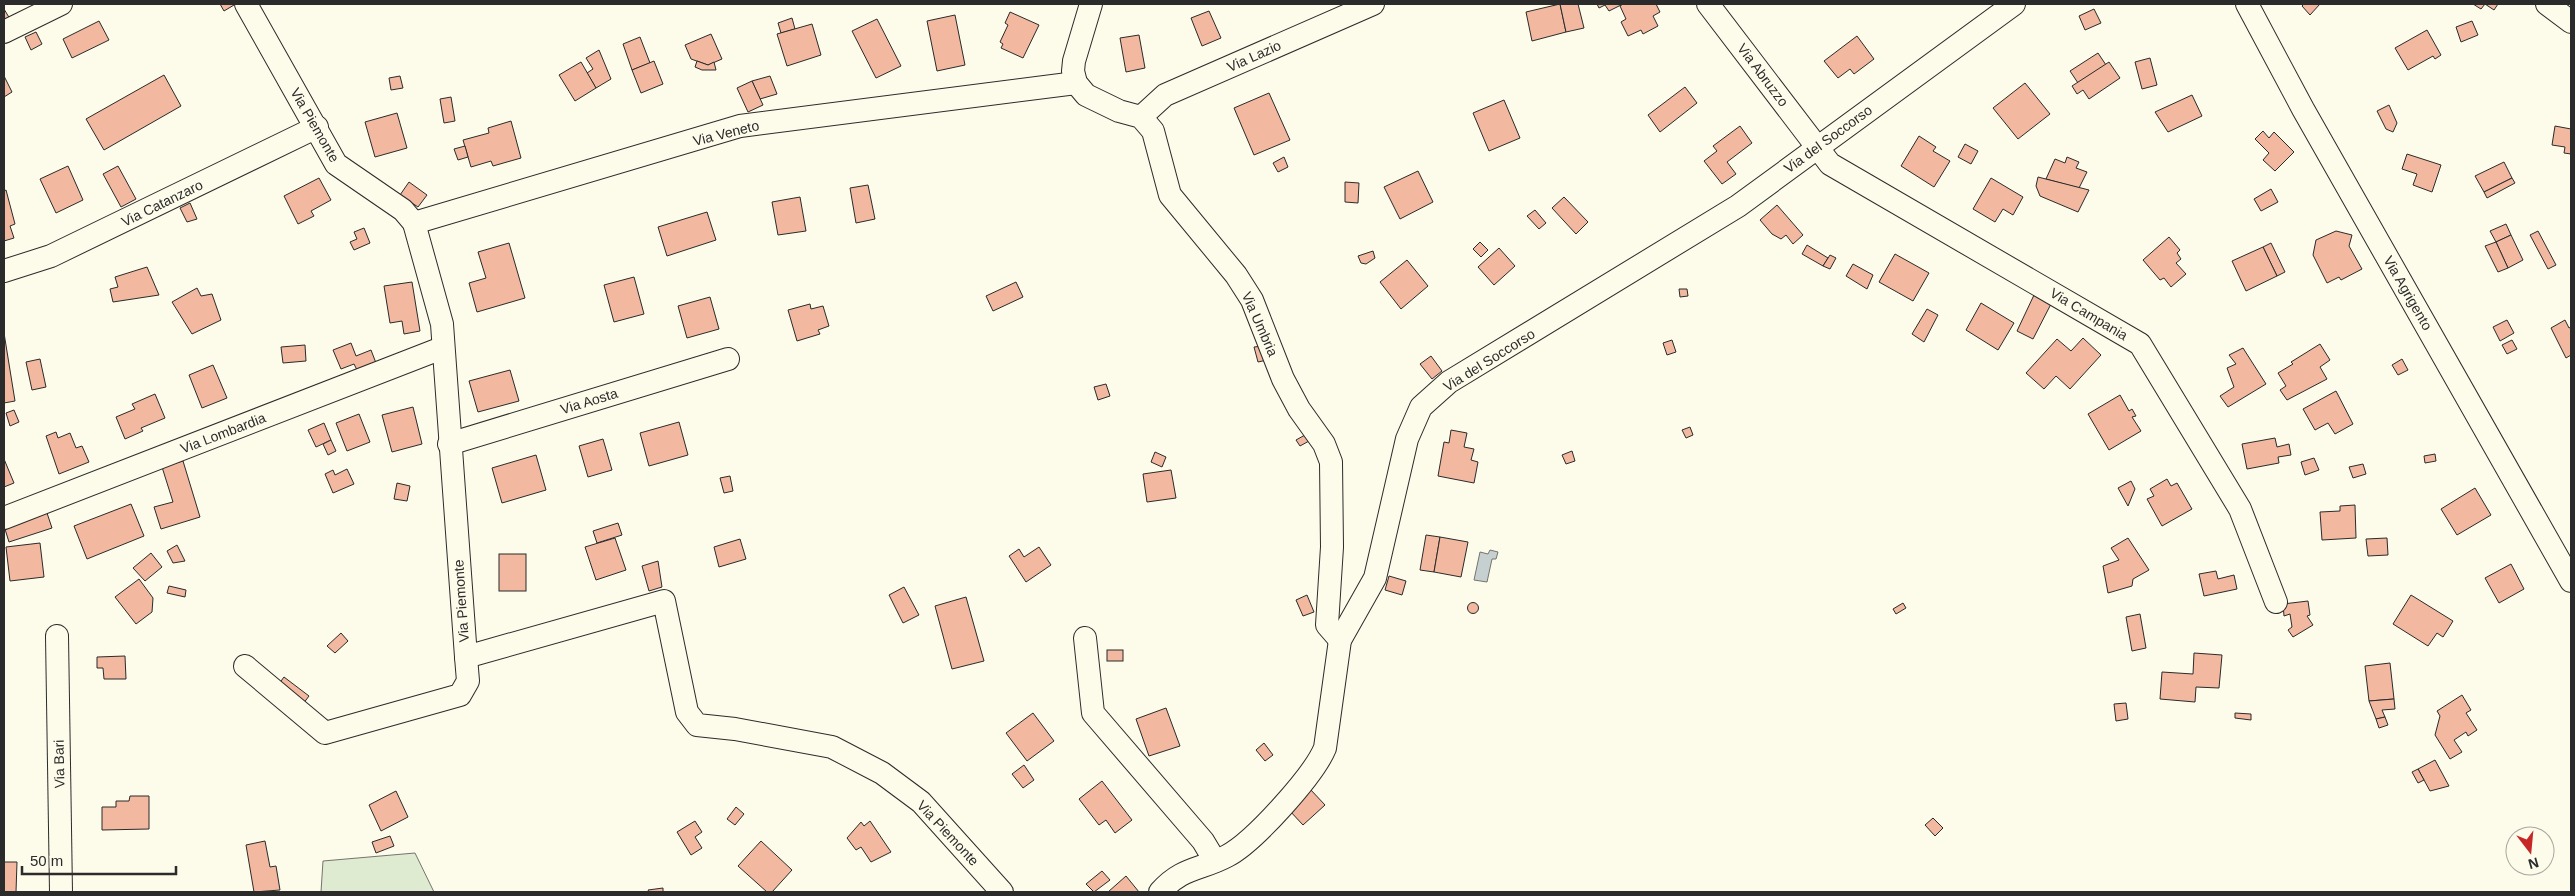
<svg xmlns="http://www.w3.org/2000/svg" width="2575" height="896" font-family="Arial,sans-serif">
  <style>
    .green { fill: #deebd1; stroke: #74746e }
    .water { fill: #c7d0d0; stroke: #74746e }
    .building { fill: #f2b8a0; stroke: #2b2b2b }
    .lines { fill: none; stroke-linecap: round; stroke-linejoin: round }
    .minor-casing { stroke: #2b2b2b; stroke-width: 24 }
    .minor { stroke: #fdfbea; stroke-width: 22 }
    .labels { text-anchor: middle; stroke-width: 4; stroke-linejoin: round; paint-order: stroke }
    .street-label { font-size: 14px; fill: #2b2b2b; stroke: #fdfbea }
  </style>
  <rect width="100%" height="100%" fill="#fdfbea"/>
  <path class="green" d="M415 853 434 892H321L323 861Z"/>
  <path class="water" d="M1490 550 1498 552 1496 559H1492L1487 582 1474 580 1480 552 1488 554Z"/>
  <g class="building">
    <path d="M220 4H234V5L224 11Z"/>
    <path d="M1560 4 1566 32 1532 41 1526 12Z"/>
    <path d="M1560 4H1578L1584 28 1566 32Z"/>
    <path d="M1597 4H1623L1609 11 1605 5 1599 8Z"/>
    <path d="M1623 4H1656L1660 12 1653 16 1658 26 1643 34 1641 30 1628 36 1621 22 1626 19 1620 6Z"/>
    <path d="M2304 4H2320L2310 15 2302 6Z"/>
    <path d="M2473 4H2498L2494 10 2485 4 2481 9Z"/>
    <path d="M4 9 10 19 4 22Z"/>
    <path d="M2094 9 2101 23 2085 30 2079 16Z"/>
    <path d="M1209 11 1221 38 1202 46 1191 18Z"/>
    <path d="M1010 12 1039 25 1023 58 1001 48 1003 44 1000 42 1008 25 1005 23Z"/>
    <path d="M955 15 965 65 937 71 927 21Z"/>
    <path d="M792 18 795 29 781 33 778 23Z"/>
    <path d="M877 19 901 66 876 78 852 31Z"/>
    <path d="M99 21 109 40 72 58 63 39Z"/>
    <path d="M2472 21 2478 35 2461 42 2456 27Z"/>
    <path d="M812 24 821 55 787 66 777 34Z"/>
    <path d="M2427 30 2441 55 2435 59 2433 56 2408 70 2395 48Z"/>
    <path d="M36 32 42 44 31 50 25 37Z"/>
    <path d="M711 34 722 59 708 65 691 59 685 45Z"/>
    <path d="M1139 35 1145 68 1126 72 1120 38Z"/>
    <path d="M1857 36 1874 59 1854 74 1850 69 1838 78 1824 61Z"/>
    <path d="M640 37 650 63 632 70 623 44Z"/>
    <path d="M599 50 611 79 596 88 587 73 593 69 586 58Z"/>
    <path d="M2098 53 2106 65 2078 83 2070 71Z"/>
    <path d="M2150 58 2157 85 2142 89 2135 62Z"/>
    <path d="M654 61 663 84 641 93 632 70Z"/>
    <path d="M697 61 708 65 714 62 716 70H702L695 67Z"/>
    <path d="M581 62 596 88 575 101 559 75Z"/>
    <path d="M2109 62 2120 78 2089 99 2083 90 2077 94 2072 86Z"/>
    <path d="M164 75 181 106 104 150 86 119Z"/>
    <path d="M4 76 12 92 4 97Z"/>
    <path d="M400 76 403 88 391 90 389 78Z"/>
    <path d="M770 76 777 94 760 99 752 81Z"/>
    <path d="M752 81 763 105 748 112 737 88Z"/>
    <path d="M2025 83 2050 114 2018 139 1993 108Z"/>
    <path d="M1685 87 1697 103 1660 132 1648 115Z"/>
    <path d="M1269 93 1290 140 1254 155 1234 108Z"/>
    <path d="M2192 95 2202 116 2168 132 2155 112Z"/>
    <path d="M451 97 455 121 444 123 440 99Z"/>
    <path d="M1504 100 1520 138 1489 151 1473 113Z"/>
    <path d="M2389 105 2397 123 2393 132 2386 129 2377 111Z"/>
    <path d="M397 113 407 148 375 157 365 122Z"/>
    <path d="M511 121 521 158 493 166 491 161 471 167 463 140 489 133 488 128Z"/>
    <path d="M1740 126 1752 143 1727 162 1736 174 1722 184 1704 161 1717 151 1713 146Z"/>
    <path d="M2555 126 2571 129V154L2564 153 2565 147 2552 145Z"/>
    <path d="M2263 131 2269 138 2274 132 2294 152 2275 171 2263 160 2269 153 2255 139Z"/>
    <path d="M1919 136 1936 147 1933 151 1950 161 1934 187 1901 166Z"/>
    <path d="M1965 144 1978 151 1971 164 1958 157Z"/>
    <path d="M465 146 468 157 458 160 454 149Z"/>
    <path d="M2407 154 2441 165 2432 192 2413 185 2417 174 2402 169Z"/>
    <path d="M1284 157 1288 167 1278 172 1273 163Z"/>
    <path d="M2067 157 2079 162 2076 168 2087 172 2079 188 2046 179 2055 159 2065 163Z"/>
    <path d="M2504 162 2512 178 2484 192 2475 176Z"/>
    <path d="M68 166 83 200 56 213 40 179Z"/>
    <path d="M118 166 136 199 121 207 103 174Z"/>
    <path d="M1418 171 1433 202 1400 219 1384 187Z"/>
    <path d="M2038 177 2089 190 2078 212 2040 196 2036 186Z"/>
    <path d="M319 178 331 200 311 211 314 216 298 224 284 196Z"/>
    <path d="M1991 178 2023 197 2013 215 2003 209 1995 222 1973 209Z"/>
    <path d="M2512 178 2515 183 2487 198 2484 192Z"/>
    <path d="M409 182 427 195 418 207 400 195Z"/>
    <path d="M1345 182 1359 183 1358 203 1345 202Z"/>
    <path d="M868 185 875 219 856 223 850 188Z"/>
    <path d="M2271 189 2278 202 2261 211 2254 199Z"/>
    <path d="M6 190 15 224 10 226 14 238 4 241V191Z"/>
    <path d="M800 197 806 231 778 235 772 202Z"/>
    <path d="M1564 197 1588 222 1576 234 1552 208Z"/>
    <path d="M190 203 197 219 187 222 180 208Z"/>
    <path d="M1777 205 1803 235 1793 244 1786 235 1781 239 1772 234 1760 220Z"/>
    <path d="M1535 210 1546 223 1539 229 1527 216Z"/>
    <path d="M707 212 716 240 667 256 658 227Z"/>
    <path d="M2506 224 2511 235 2496 242 2490 231Z"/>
    <path d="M364 228 370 243 354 250 350 242 357 239 354 232Z"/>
    <path d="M2336 231 2352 235 2349 246 2362 269 2341 280 2339 277 2327 283 2313 255 2316 240Z"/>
    <path d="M2538 231 2556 265 2548 269 2530 235Z"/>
    <path d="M2511 235 2523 260 2508 268 2496 242Z"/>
    <path d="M2169 237 2180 250 2177 253 2181 259 2176 263 2186 274 2171 287 2164 278 2160 280 2143 260Z"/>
    <path d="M1480 242 1488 250 1481 257 1473 249Z"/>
    <path d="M2496 242 2508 268 2498 272 2485 246Z"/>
    <path d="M509 243 525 298 477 312 469 283 486 278 478 252Z"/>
    <path d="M2271 243 2285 272 2277 276 2263 247Z"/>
    <path d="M1807 245 1828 258 1823 266 1802 254Z"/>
    <path d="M2263 247 2277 276 2246 291 2232 261Z"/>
    <path d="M1499 248 1515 266 1494 285 1478 267Z"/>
    <path d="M1373 251 1375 258 1366 264 1361 263 1358 256Z"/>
    <path d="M1895 254 1929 273 1913 301 1879 282Z"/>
    <path d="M1830 255 1836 258 1830 269 1823 266Z"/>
    <path d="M1407 260 1428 286 1401 309 1380 282Z"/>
    <path d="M1853 264 1873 275 1867 289 1846 276Z"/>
    <path d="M147 267 159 295 113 302 110 289 118 287 115 277Z"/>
    <path d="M634 277 644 314 614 322 604 285Z"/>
    <path d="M412 282 420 331 404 334 402 321 390 323 384 286Z"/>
    <path d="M1016 282 1023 297 993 311 986 296Z"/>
    <path d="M197 288 201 296 212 294 221 320 192 334 172 302Z"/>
    <path d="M1679 289H1687L1688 296 1680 297Z"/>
    <path d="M2034 295 2051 304 2033 339 2017 331Z"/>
    <path d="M710 297 719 329 687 338 678 306Z"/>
    <path d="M1981 303 2014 323 1998 350 1966 330Z"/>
    <path d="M810 304 811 309 823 306 829 326 818 330 820 334 797 341 788 310Z"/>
    <path d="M1927 309 1938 315 1924 342 1912 334Z"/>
    <path d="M2507 320 2514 333 2500 341 2493 327Z"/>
    <path d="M2565 320 2569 328 2571 327V355L2566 358 2551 328Z"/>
    <path d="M4 333 15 401 4 403Z"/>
    <path d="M2083 338 2101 355 2070 389 2056 376 2044 389 2026 373 2057 339 2071 351Z"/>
    <path d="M1672 340 1676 352 1667 355 1663 343Z"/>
    <path d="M2512 340 2517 349 2507 354 2502 345Z"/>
    <path d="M351 343 356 356 371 350 376 363 357 370 354 364 341 369 333 350Z"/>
    <path d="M2320 344 2330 360 2320 367 2327 379 2287 400 2280 390 2286 386 2278 373 2293 364 2291 362Z"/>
    <path d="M305 345 306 361 283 363 281 347Z"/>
    <path d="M1263 346 1267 360 1258 362 1254 347Z"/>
    <path d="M2243 348 2266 384 2228 407 2220 396 2234 387 2227 368 2236 364 2229 355Z"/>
    <path d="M1431 356 1442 371 1432 379 1420 364Z"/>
    <path d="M40 359 46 387 32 390 26 362Z"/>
    <path d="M2402 359 2408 370 2398 375 2392 365Z"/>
    <path d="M213 365 227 398 202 408 189 375Z"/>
    <path d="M510 370 519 401 478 412 469 381Z"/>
    <path d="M1106 384 1110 396 1098 400 1094 387Z"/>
    <path d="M2336 391 2353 424 2335 434 2328 423 2315 430 2303 409Z"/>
    <path d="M155 394 165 418 141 428 143 431 125 439 116 417 135 409 132 404Z"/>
    <path d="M2120 395 2129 411 2132 409 2136 416 2132 417 2141 431 2109 450 2088 414Z"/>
    <path d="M413 407 422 444 392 452 382 415Z"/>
    <path d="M14 410 19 422 10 426 6 413Z"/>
    <path d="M359 414 370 442 347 451 336 423Z"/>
    <path d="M679 422 688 455 649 466 640 433Z"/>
    <path d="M324 423 331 440 316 447 308 430Z"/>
    <path d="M1690 427 1693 435 1686 438 1682 430Z"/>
    <path d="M1451 430 1467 433 1464 447 1474 449 1471 460 1478 462 1474 483 1438 476 1444 442 1449 443Z"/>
    <path d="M56 432 58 438 70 433 76 448 82 446 89 462 59 474 46 436Z"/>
    <path d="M1305 435 1309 441 1300 446 1296 440Z"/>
    <path d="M2275 438 2277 447 2289 444 2291 455 2278 457 2279 463 2247 469 2242 444Z"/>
    <path d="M603 439 612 470 588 477 579 446Z"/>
    <path d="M331 440 336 451 328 455 323 444Z"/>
    <path d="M1572 451 1575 461 1566 464 1562 455Z"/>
    <path d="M1155 452 1166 457 1162 467 1151 462Z"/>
    <path d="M2435 454 2436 461 2425 463 2424 456Z"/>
    <path d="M536 455 546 490 502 503 492 468Z"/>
    <path d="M2314 458 2319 470 2305 475 2301 462Z"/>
    <path d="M4 459 14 483 4 487Z"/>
    <path d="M183 461 200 517 161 529 154 507 173 502 162 467Z"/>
    <path d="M2363 464 2366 474 2353 478 2349 467Z"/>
    <path d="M347 469 354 484 333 493 325 474 333 470 335 475Z"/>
    <path d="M1171 470 1176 498 1147 502 1143 474Z"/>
    <path d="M730 476 733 491 724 493 720 478Z"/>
    <path d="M2167 479 2171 486 2177 483 2192 509 2162 526 2147 499 2154 496 2150 489Z"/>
    <path d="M2131 481 2135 489 2128 506 2118 488Z"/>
    <path d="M397 483 410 486 407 501 394 499Z"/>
    <path d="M2475 488 2491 515 2457 535 2441 509Z"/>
    <path d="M131 504 144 536 87 559 74 526Z"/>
    <path d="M2355 505 2356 538 2322 540 2320 512 2340 511V506Z"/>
    <path d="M47 513 52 528 9 542 4 526Z"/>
    <path d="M618 523 622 535 597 543 593 531Z"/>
    <path d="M1426 535 1440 537 1434 572 1420 570Z"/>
    <path d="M1440 537 1468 542 1461 577 1434 572Z"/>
    <path d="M615 538 626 570 596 580 585 547Z"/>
    <path d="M2128 538 2149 570 2133 579 2132 586 2108 593 2103 566 2119 560 2111 548Z"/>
    <path d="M2387 538 2388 555 2368 556 2366 539Z"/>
    <path d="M740 539 746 559 719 567 714 547Z"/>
    <path d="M40 543 44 577 10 581 6 547Z"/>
    <path d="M177 545 185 561 173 563 167 551Z"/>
    <path d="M1039 547 1051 565 1026 582 1009 556 1019 549 1024 557Z"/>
    <path d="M151 553 162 567 145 581 133 568Z"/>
    <rect x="499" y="554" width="27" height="37"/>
    <path d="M658 561 662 587 649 591 642 566Z"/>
    <path d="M2511 564 2524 589 2499 603 2485 578Z"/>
    <path d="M2216 571 2218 579 2234 575 2237 589 2204 596 2199 574Z"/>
    <path d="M1389 576 1406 581 1402 595 1385 590Z"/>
    <path d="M139 579 153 598 152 612 136 624 115 597Z"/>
    <path d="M169 586 186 590 185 597 167 593Z"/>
    <path d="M904 587 919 615 903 623 889 595Z"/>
    <path d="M1307 595 1314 612 1303 616 1296 600Z"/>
    <path d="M2411 595 2453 621 2443 637 2437 633 2428 646 2393 624Z"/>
    <path d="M966 597 984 661 952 669 935 606Z"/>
    <path d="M2308 601 2310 615 2307 616 2313 625 2293 637 2288 630 2292 627 2290 614 2284 616 2283 604Z"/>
    <circle cx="1473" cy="608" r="5.5"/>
    <path d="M1903 603 1906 608 1896 614 1893 609Z"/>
    <path d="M2140 614 2146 648 2132 651 2126 617Z"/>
    <path d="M341 633 348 641 335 653 327 646Z"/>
    <rect x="1107" y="650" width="16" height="11"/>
    <path d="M2194 653 2222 655 2219 688 2196 687 2195 702 2160 699 2162 672 2193 674Z"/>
    <path d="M125 656 126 679H104L103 668H97V657Z"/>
    <path d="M2390 663 2394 699 2369 701 2365 666Z"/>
    <path d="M284 677 309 696 303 704 278 685Z"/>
    <path d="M2462 695 2471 710 2466 713 2477 730 2468 736 2466 732 2454 740 2462 752 2450 759 2435 735 2440 716 2437 711Z"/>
    <path d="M2394 699 2395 709 2382 710 2385 717 2376 719 2369 701Z"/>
    <path d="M2126 703 2128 719 2116 721 2114 704Z"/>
    <path d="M1166 708 1180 746 1149 756 1136 719Z"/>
    <path d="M1033 713 1054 741 1027 761 1006 733Z"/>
    <path d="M2235 713 2251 714V720L2235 718Z"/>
    <path d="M2385 717 2388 725 2379 728 2376 719Z"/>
    <path d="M1264 743 1273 755 1265 761 1256 750Z"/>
    <path d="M2435 760 2449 786 2430 791 2418 769Z"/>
    <path d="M1024 765 1034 780 1023 788 1012 774Z"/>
    <path d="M2418 769 2424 780 2418 783 2412 772Z"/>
    <path d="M1102 781 1132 820 1115 833 1106 820 1099 825 1079 799Z"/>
    <path d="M1310 789 1325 805 1303 825 1289 810Z"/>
    <path d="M396 791 408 817 381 831 369 805Z"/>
    <path d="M130 796H149V829L102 830V807H116V801H129Z"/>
    <path d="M736 807 744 814 735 825 727 819Z"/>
    <path d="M1933 818 1943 828 1935 836 1925 825Z"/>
    <path d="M695 821 702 832 695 837 702 848 691 855 677 832Z"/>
    <path d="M870 821 891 852 871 862 861 847 856 850 847 838 861 822 864 826Z"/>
    <path d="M390 836 394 846 376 853 372 842Z"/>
    <path d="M265 841 270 867 276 866 280 890 254 892 246 845Z"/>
    <path d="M761 841 792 870 772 892H767L738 866Z"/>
    <path d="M4 862H17L16 892H4Z"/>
    <path d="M1102 871 1110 880 1094 892 1086 884Z"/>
    <path d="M1126 876 1139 892H1108Z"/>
    <path d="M663 888V892H649L648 890Z"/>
  </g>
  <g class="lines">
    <g class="minor-casing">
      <g id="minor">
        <path d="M246 4 336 164 403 210 414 223 442 324 466 657 664 601 687 712 697 725 735 729 832 747 882 773 921 802 1002 892"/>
        <path d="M1091 4 1074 61 1073 71 1076 83 1086 95 1119 111 1141 117 1153 131 1170 195 1236 275 1252 300 1283 379 1299 409 1324 444 1331 462 1332 547 1327 625 1340 640"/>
        <path d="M1708 4 1830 164 2140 344 2240 509 2276 602"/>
        <path d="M2247 4 2303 109 2571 581"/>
        <path d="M2547 4 2571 22"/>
        <path d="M4 32 61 4"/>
        <path d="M1141 117 1165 95 1373 4"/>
        <path d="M414 223 740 126 1076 83"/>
        <path d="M4 271 51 256 317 127"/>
        <path d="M449 444 728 359"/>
        <path d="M4 518 442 348"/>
        <path d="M57 636 61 892"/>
        <path d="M1085 638 1093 713 1203 841 1215 861"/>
        <path d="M245 666 325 733 460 695 468 681 466 657"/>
        <path d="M1160 892C1182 867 1201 870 1227 856 1254 842 1314 775 1325 748L1340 640 1375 578 1407 439 1421 407 1449 382 1738 206 2014 4"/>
      </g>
    </g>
    <use href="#minor" class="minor"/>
  </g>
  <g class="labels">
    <g class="street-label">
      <text transform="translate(1254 56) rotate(-24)" y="5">Via Lazio</text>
      <text transform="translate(1763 75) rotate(53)" y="5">Via Abruzzo</text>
      <text transform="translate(315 125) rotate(60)" y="5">Via Piemonte</text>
      <text transform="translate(726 133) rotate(-14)" y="5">Via Veneto</text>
      <text transform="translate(1828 139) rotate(-36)" y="5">Via del Soccorso</text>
      <text transform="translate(162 203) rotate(-26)" y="5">Via Catanzaro</text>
      <text transform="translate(2408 293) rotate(60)" y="5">Via Agrigento</text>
      <text transform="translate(2089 314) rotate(31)" y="5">Via Campania</text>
      <text transform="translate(1260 324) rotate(66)" y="5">Via Umbria</text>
      <text transform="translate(1489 360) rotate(-32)" y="5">Via del Soccorso</text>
      <text transform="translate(589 401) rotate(-17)" y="5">Via Aosta</text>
      <text transform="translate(223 433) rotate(-21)" y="5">Via Lombardia</text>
      <text transform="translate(461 601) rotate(-94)" y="5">Via Piemonte</text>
      <text transform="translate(59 764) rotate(-91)" y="5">Via Bari</text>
      <text transform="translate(948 833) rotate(47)" y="5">Via Piemonte</text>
    </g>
  </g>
  <rect width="2575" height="896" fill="none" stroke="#2b2b2b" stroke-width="10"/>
  <g transform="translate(2530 851) rotate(164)"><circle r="24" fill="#fdfbea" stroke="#a9a89e"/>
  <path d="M0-4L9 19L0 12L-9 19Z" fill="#c62828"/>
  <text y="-8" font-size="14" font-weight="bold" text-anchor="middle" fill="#2b2b2b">N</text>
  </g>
  <path d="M22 866v8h154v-8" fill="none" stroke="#2b2b2b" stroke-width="2.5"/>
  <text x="30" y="866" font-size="15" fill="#2b2b2b" stroke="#fdfbea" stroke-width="4" paint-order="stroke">50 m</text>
</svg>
